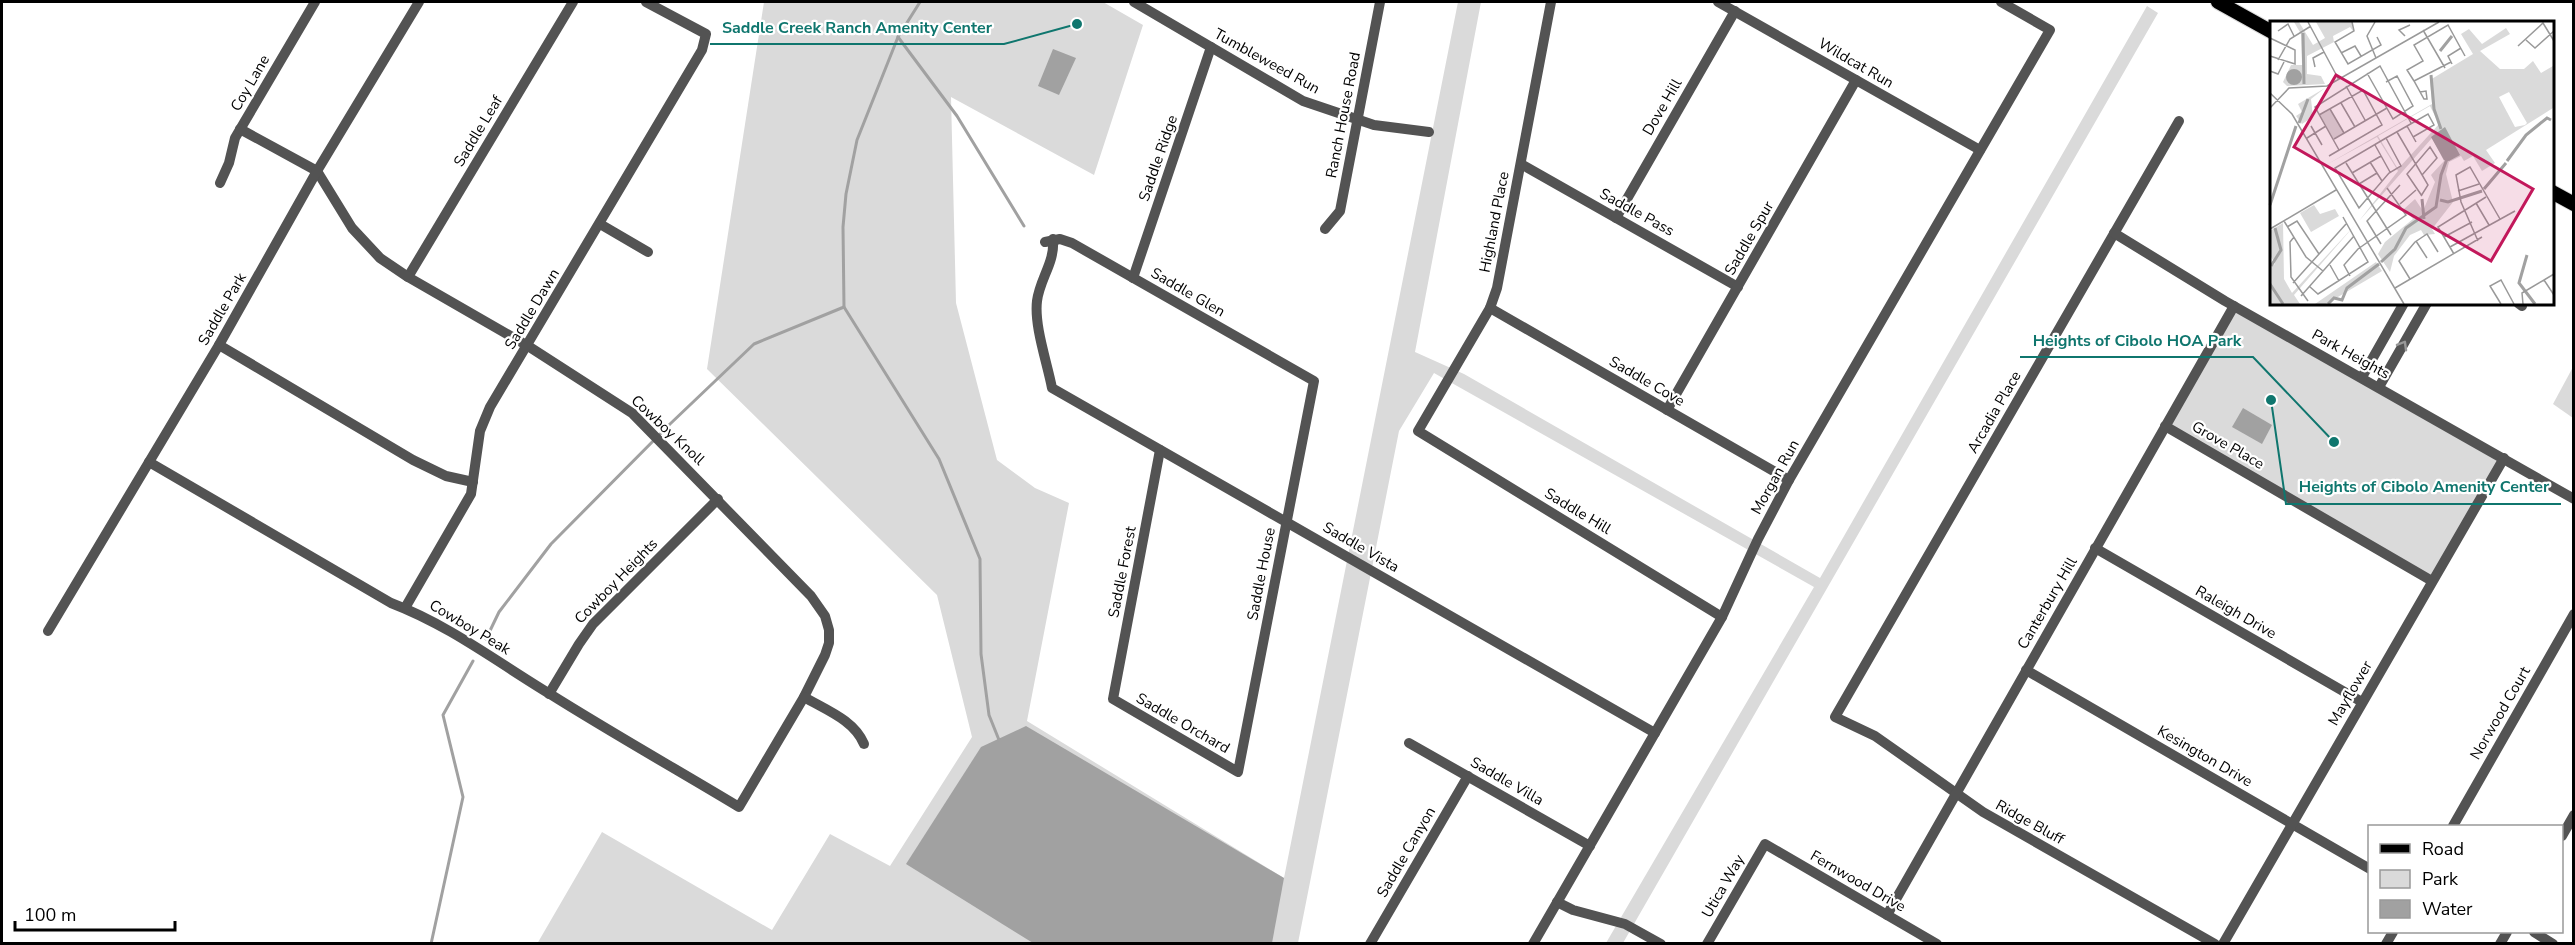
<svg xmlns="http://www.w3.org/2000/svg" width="2575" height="945" font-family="'Nunito Sans',sans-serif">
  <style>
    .green { fill: #dadada }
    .water { fill: #a1a1a1 }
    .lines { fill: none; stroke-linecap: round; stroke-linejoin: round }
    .stream { stroke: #a1a1a1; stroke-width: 3 }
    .major-casing { stroke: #dbdbdb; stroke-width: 16 }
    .minor { stroke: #535353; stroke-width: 10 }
    .major { stroke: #000; stroke-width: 14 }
    .oneway { stroke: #989898 }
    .labels { text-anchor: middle; stroke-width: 4.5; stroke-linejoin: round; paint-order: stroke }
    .street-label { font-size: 15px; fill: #000; stroke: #fff }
    .inset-river { fill: none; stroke: #a1a1a1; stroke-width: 3 }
    .inset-road { fill: none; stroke: #999; stroke-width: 1.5 }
    .view { fill: #c2185b; fill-opacity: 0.15; stroke: #c2185b; stroke-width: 3 }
    .inset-edge { fill: none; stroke: #000; stroke-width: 3 }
    .leader { fill: none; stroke: #0f766e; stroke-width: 2 }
    .callout-dot { fill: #0f766e; stroke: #fff; stroke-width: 2 }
    .callout-label { font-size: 16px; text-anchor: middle; font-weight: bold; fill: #0f766e; stroke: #fff; stroke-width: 4.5; stroke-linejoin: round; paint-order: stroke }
  </style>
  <rect width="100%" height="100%" fill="#fff"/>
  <g class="green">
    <path d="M764 2H1103L1143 25 1094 175 951 97 956 303 997 460 1035 488 1069 503 1027 721 1284 878 1458 2H1481L1415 352 1464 374 1820 578 2147 6 2158 13 1623 943H1606L1814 587 1434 373 1399 431 1298 943 537 944 602 832 772 930 830 834 890 866 972 737 937 595 707 369Z"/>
    <path d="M2234 306 2504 458 2432 581 2165 426Z"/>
    <path d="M2573 367V418L2553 404Z"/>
  </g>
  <g class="water">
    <path d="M1053 49 1076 58 1059 95 1038 86Z"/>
    <path d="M2243 408 2272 425 2262 444 2232 427Z"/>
    <path d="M1026 726 1284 878 1272 943H1033L906 864 981 747Z"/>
  </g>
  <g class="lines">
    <g class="stream">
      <path d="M920 2 898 37 857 140 846 194 843 227 844 307 939 459 980 559 981 654 989 715 999 740"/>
      <path d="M898 37 957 116 1024 226"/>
      <path d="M486 639 499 612 551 544 670 424 754 344 844 307"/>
      <path d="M431 944 463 797 443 715 473 661"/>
    </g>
    <g class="major-casing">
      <g id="major">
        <path d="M2218 2 2272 32"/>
        <path d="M2552 192 2574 204"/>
      </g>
    </g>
    <g class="minor">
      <path d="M1134 2 1303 101 1374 125 1429 132"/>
      <path d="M1551 2 1497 288 1490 308 1418 431 1722 617"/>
      <path d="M1718 2 1980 150"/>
      <path d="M2179 121 1835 717 1875 736 1983 812 2215 944"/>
      <path d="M1521 164 1738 287"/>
      <path d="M220 183 229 163 235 138 315 2"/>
      <path d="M1616 218 1735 11"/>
      <path d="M600 224 648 252"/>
      <path d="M1325 229 1340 211 1380 2"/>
      <path d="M2114 233 2225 301 2574 499"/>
      <path d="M1053 239C1055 263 1040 278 1037 301 1034 326 1047 362 1052 388L1655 733"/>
      <path d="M1045 242 1060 239 1072 243 1314 381 1238 772 1113 699 1160 450"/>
      <path d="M408 277 573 2"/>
      <path d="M1133 278 1211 47"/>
      <path d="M2518 303 2522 306"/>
      <path d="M1490 308 1789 480"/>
      <path d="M219 345 413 460 446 476 473 482"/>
      <path d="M2362 377 2404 303"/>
      <path d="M2379 387 2427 303"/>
      <path d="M1667 410 1856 80"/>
      <path d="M2165 426 2432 581"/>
      <path d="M149 462 391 603C449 625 497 662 550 694 612 733 676 769 739 807L804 697 825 655 829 643V630L825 616 811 596 632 413 528 346 408 277 380 258 352 228 317 171 240 129"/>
      <path d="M2095 548 2362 702"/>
      <path d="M405 608 471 494 480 431 490 407 702 50 706 34 646 2"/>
      <path d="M48 631 219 345 317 171 419 2"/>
      <path d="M2026 670 2370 869"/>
      <path d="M549 694 579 644 593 624 718 499"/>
      <path d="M804 697C826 710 854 720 864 744"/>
      <path d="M1409 743 1590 846"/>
      <path d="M2453 826 2574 614"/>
      <path d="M2562 836 2574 815"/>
      <path d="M1557 902 1573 910 1625 924 1661 944"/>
      <path d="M1887 915 2234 306"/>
      <path d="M2534 932 2553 944"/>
      <path d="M1370 944 1468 776"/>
      <path d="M1533 944 1722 617 1758 539 1789 480 2050 30 2001 2"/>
      <path d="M1707 944 1765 844 1937 944"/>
      <path d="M2223 944 2504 458"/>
      <path d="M2386 944 2393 932"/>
      <path d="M2500 944 2507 932"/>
    </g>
    <use href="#major" class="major"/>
  </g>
  <defs><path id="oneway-chevron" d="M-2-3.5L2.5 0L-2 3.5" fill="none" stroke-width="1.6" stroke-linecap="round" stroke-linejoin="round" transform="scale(1.5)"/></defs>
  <use class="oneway" href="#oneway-chevron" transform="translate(2403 345) rotate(-60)"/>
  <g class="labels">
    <g class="street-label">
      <text transform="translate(1267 61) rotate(29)" y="5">Tumbleweed Run</text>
      <text transform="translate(1856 63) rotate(30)" y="5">Wildcat Run</text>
      <text transform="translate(250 83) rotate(-60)" y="5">Coy Lane</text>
      <text transform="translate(1662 107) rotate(-60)" y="5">Dove Hill</text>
      <text transform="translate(1343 115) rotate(-79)" y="5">Ranch House Road</text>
      <text transform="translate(478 131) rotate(-59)" y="5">Saddle Leaf</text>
      <text transform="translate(1158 158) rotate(-71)" y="5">Saddle Ridge</text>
      <text transform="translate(1637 212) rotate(29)" y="5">Saddle Pass</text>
      <text transform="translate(1494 222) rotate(-79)" y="5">Highland Place</text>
      <text transform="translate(1749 238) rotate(-60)" y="5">Saddle Spur</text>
      <text transform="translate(1188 292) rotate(30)" y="5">Saddle Glen</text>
      <text transform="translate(222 309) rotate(-60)" y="5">Saddle Park</text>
      <text transform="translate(532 309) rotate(-59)" y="5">Saddle Dawn</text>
      <text transform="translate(2351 354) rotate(29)" y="5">Park Heights</text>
      <text transform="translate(1647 381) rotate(30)" y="5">Saddle Cove</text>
      <text transform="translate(1994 412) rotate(-60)" y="5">Arcadia Place</text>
      <text transform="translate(668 430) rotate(43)" y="5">Cowboy Knoll</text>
      <text transform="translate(2228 445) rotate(30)" y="5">Grove Place</text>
      <text transform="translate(1775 477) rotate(-61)" y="5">Morgan Run</text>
      <text transform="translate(1578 511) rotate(31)" y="5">Saddle Hill</text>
      <text transform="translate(1361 547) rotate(30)" y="5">Saddle Vista</text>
      <text transform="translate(1122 572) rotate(-79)" y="5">Saddle Forest</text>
      <text transform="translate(1261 574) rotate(-79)" y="5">Saddle House</text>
      <text transform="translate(616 581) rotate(-46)" y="5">Cowboy Heights</text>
      <text transform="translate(2047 603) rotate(-60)" y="5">Canterbury Hill</text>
      <text transform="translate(2236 612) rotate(30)" y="5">Raleigh Drive</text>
      <text transform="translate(470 627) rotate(31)" y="5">Cowboy Peak</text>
      <text transform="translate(2350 693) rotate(-60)" y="5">Mayflower</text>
      <text transform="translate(2500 713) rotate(-60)" y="5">Norwood Court</text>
      <text transform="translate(1183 723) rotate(30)" y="5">Saddle Orchard</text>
      <text transform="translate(2205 756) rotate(30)" y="5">Kesington Drive</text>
      <text transform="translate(1507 781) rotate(30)" y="5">Saddle Villa</text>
      <text transform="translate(2030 822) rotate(29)" y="5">Ridge Bluff</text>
      <text transform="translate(1406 852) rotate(-60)" y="5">Saddle Canyon</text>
      <text transform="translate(1858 881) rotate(30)" y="5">Fernwood Drive</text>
      <text transform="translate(1723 886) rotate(-60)" y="5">Utica Way</text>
    </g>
  </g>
  <g transform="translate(2270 21)">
    <rect width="284" height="284" fill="#fff"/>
    <path d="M24 1H29L43 24 55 17 46 1H82L83 10 80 6 63 15 64 21 37 35V53L51 55 55 63 17 65 13 61 21 44H32L31 13ZM236 7 240 13 210 30 230 48H254L263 40 271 52 283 45V87L216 129 225 142 212 150 203 135 194 140 191 135 179 141 176 153 183 181 162 208 165 213 154 214 151 209 140 214 124 235 120 251 108 233 115 221 143 198 134 188 145 178 153 190 165 161 161 154 174 140 162 117 89 200 128 150 107 116 56 144 162 83 160 59 203 33 191 13 199 8 212 23ZM239 71 257 102 255 104 245 106 229 76ZM160 85 169 103 128 148 108 115ZM55 67 41 78 43 96 32 103 26 95 32 91 28 83ZM60 88 74 112 63 118 49 94ZM44 184 50 193 65 188 69 195 41 211 30 192ZM13 202 14 258 22 272 85 204 24 274 30 283H0V246L5 243 0 234V210ZM106 241 112 250 56 283H45Z" fill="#dadada" fill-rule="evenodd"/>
    <path d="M16 56a8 8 0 1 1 16 0a8 8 0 1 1-16 0ZM175 106 190 134 179 140 174 139 161 116Z" fill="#a1a1a1"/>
    <path class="inset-river" d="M33 12 34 63M170 30 182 15M161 54 164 88 171 108M29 102 38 78M237 140 256 114 277 97 281 99M214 168 236 142M152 178 154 198M170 179 178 181 212 170M0 184 26 105M257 234 249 262 265 283M111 241 125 228 136 207 166 186 171 154 177 138M1 245 11 229 5 207M0 263 13 283M58 283 64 277 72 279 77 267 109 243"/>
    <path class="inset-road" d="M38 1 69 59M82 1 84 10 65 21 78 43 111 24 107 16M105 1 97 15 106 37M153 9 175 47M8 10 18 3 24 15M135 15 129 9 140 4M0 17 25 29V43L0 35M256 19 265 27 284 10M248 25 273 2 284 20M71 32 85 25 91 35M8 39 20 18 41 5M182 43 178 35 191 27M45 46 43 37 54 31M0 50 8 53 14 41M97 52 123 98 143 85 127 55 116 61M144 60 181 41M76 65 95 99M150 71 156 70 157 78H154L144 60 137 49 153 40 144 24 178 4 195 35M0 72 22 93 134 283M71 82 85 106M0 87 19 67 57 65 169 1M60 88 74 112M49 94 93 69 112 104 59 135M41 105 52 124M137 105 146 121M127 111 158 164 151 175M37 117 56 105M116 117 131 145 119 152 89 187 65 147 116 117 158 93 164 104 143 116M64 118 117 87M105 124 120 151M69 129 45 86 110 45 141 102M100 141 112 160M76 142 121 214M82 152 111 135M89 163 107 152M188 170 209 163M152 175 137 153 160 126 167 137 152 154M206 182 219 204M130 183 146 169M14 200 36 236 53 250M17 206 27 200 49 233M0 208 66 169M24 216 20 221 21 256 38 280M174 216 202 201M146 220 157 237M208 220 191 181 186 154 200 146 230 198M111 223 97 200 130 164M180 226 245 190M184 233 168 206 216 176M60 244 69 260M80 255 74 244 88 228 136 194 117 167M140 258 129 240 145 221 157 213 168 231M274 259 284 274M23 262 76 203M39 265 48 273 98 241 73 196M125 267 212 216M31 275 84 215M231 283 220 265 231 259 244 283M253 283 252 272 284 253"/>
    <path class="view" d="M66 54 263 168 221 240 24 126Z"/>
    <rect width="284" height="284" class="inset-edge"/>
  </g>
  <path class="leader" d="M1077 24L1004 44H710M2334 442L2253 357H2020M2271 400L2286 504H2561"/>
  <g class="callout-dot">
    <circle cx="1077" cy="24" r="6"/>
    <circle cx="2334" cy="442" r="6"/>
    <circle cx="2271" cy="400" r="6"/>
  </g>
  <g class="callout-label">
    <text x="857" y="33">Saddle Creek Ranch Amenity Center</text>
    <text x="2137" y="346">Heights of Cibolo HOA Park</text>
    <text x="2424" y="492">Heights of Cibolo Amenity Center</text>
  </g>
  <rect width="2575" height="945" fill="none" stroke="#000000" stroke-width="6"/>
  <rect x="2368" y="825" width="195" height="108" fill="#ffffff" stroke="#999999" stroke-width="1.5"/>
  <rect x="2380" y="844" width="30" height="9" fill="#000000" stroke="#999999" stroke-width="1.5"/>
  <text x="2422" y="855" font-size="18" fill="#000000">Road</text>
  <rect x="2380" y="870" width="30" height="18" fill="#dadada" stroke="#999999" stroke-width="1.5"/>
  <text x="2422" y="885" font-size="18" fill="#000000">Park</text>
  <rect x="2380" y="900" width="30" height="18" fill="#a1a1a1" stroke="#999999" stroke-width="1.5"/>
  <text x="2422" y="915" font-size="18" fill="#000000">Water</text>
  <path d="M15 921v9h160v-9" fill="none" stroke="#000000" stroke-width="3"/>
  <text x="24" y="921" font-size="18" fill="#000000" stroke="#ffffff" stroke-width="4.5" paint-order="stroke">100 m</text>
</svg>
